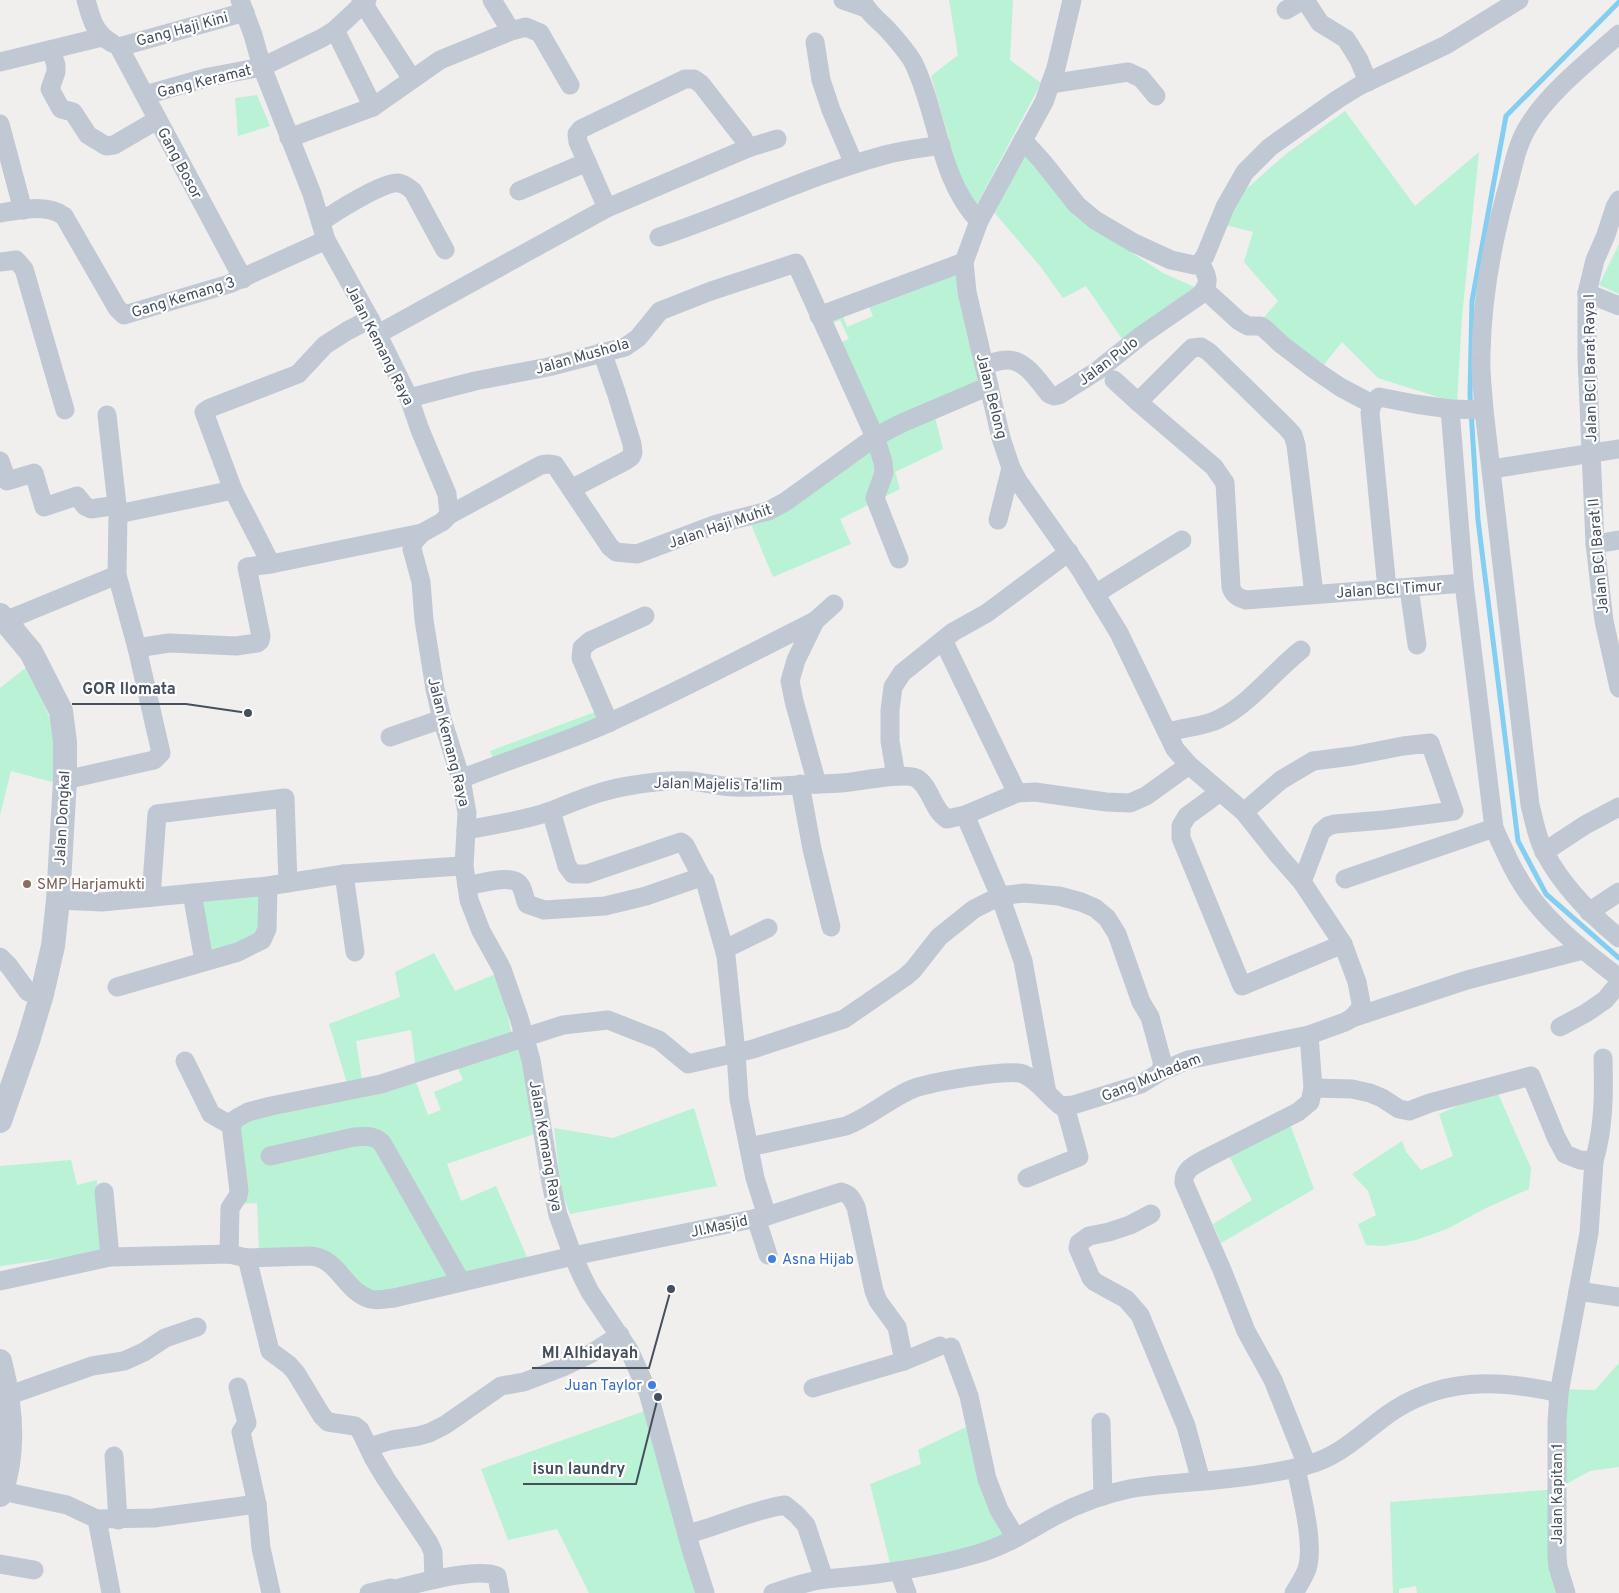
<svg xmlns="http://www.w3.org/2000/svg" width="1619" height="1593" font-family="Overpass,sans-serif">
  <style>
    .green { fill: #b9f2d5; fill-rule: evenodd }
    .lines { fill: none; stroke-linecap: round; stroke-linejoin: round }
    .stream { stroke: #83cef1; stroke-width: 5 }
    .minor { stroke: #c0c8d4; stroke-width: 19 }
    .tertiary { stroke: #c0c8d4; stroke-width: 24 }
    .education-dot { fill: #8d6e63; stroke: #fff; stroke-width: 2 }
    .shop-dot { fill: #3f7fe0; stroke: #fff; stroke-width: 2 }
    .labels { text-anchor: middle; stroke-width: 4.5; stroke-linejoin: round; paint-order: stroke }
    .street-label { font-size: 15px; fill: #454f5d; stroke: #fff }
    .education-label { font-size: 15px; fill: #785e54; stroke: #fff; text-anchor: start }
    .shop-label { font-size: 15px; fill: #366cbe; stroke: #fff; text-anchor: start }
    .leader { fill: none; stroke: #454f5d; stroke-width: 2 }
    .callout-dot { fill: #454f5d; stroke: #fff; stroke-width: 2 }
    .callout-label { font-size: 16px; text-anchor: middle; font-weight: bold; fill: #454f5d; stroke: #fff; stroke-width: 4.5; stroke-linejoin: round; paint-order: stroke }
  </style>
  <rect width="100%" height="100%" fill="#f1eeee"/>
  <g class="green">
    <path d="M949 0H1013L1010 60 1041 83 976 206 958 170 931 76 958 55Z"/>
    <path d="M257 95 270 126 238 136 235 98Z"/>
    <path d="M1345 111 1415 206 1479 152 1462 316 1457 403 1378 378 1342 342 1322 367 1261 321 1278 301 1244 262 1253 232 1226 225 1244 191 1286 154Z"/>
    <path d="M1025 150 1076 217 1163 273 1197 288 1124 342 1086 286 1063 298 1040 266 992 210Z"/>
    <path d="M1619 244V294L1599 285Z"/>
    <path d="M964 262 989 386 875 437 819 316ZM866 300 873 316 847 327 841 311ZM840 320 849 339 835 345 826 326Z"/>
    <path d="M934 413 943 449 895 472 900 489 840 519 851 544 773 577 750 522 858 453Z"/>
    <path d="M28 666 55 731 56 783 11 771 0 815V688Z"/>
    <path d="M595 712 599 722 494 761 490 751Z"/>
    <path d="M268 886 267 929 204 961 192 893Z"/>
    <path d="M434 953 455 991 498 973 512 1035 416 1069 411 1030 356 1041 362 1080 347 1083 329 1024 400 997 395 972Z"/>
    <path d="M523 1037 543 1131 447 1164 461 1201 496 1186 531 1266 381 1299 331 1264 229 1254 231 1125ZM457 1066 463 1080 434 1092 441 1110 428 1115 416 1082ZM257 1203 259 1252 239 1251 237 1204Z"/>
    <path d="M1496 1089 1531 1168 1529 1189 1486 1208 1447 1229 1416 1240 1384 1246 1366 1245 1358 1224 1376 1215 1368 1191 1352 1174 1402 1141 1406 1152 1421 1170 1453 1156 1439 1114Z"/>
    <path d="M694 1108 717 1186 570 1214 561 1188 554 1128 613 1138Z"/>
    <path d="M1290 1124 1314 1189 1221 1243 1213 1224 1252 1200 1229 1156Z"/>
    <path d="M71 1160 77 1185 97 1180 104 1252 0 1266V1166Z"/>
    <path d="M1619 1363V1467L1590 1471 1557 1489 1566 1593H1417L1416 1586 1399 1589V1593H1393L1390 1502 1557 1489 1559 1389 1595 1390Z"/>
    <path d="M653 1408 705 1593H589L557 1529 508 1540 481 1469Z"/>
    <path d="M966 1427 1006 1541 891 1567 870 1484 921 1464 918 1450Z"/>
  </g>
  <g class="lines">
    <path class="stream" d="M1619 2 1506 116 1472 301 1470 395 1478 520 1518 841 1546 894 1619 958"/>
    <g class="minor">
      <path d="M86 0C91 18 94 33 112 43"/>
      <path d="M240 0 253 35 262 67 312 194 326 240 370 319 409 398 420 430 447 494 449 515 442 522 422 533 413 543 412 549 421 582 424 620 435 689 442 719 461 779 467 813 464 866 469 900 481 931 502 969 519 1018 531 1060 551 1183 558 1215 573 1256 582 1276 590 1292 629 1350 648 1392 691 1549 705 1593"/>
      <path d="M361 0 412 79"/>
      <path d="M492 0 511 31 526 27 540 33 570 85"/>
      <path d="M843 0 866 8"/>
      <path d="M862 0C867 12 878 20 887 29 896 39 906 50 913 62 938 112 939 180 979 221"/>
      <path d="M1305 0 1320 23 1346 39 1359 60 1368 82"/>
      <path d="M1286 10 1303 0"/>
      <path d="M335 30 373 107"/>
      <path d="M1619 34C1590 60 1549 92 1529 125 1518 142 1514 162 1509 182 1493 238 1482 296 1481 354 1480 373 1483 392 1484 410L1530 805C1534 820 1537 839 1545 853 1563 887 1590 914 1619 938"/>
      <path d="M815 42 821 80 831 110 854 164"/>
      <path d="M119 47 243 279"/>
      <path d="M119 47 245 12"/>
      <path d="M51 50 56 65V72L50 89 61 109 73 112 88 135 106 146 114 145 157 120"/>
      <path d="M0 62 102 37"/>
      <path d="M1050 84 1128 72 1141 78 1156 96"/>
      <path d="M145 95 209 77 262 67 322 38 335 30 367 0"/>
      <path d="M0 124 23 210"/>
      <path d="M289 138 373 107 440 60 511 31"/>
      <path d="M1023 140 1042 161 1077 205 1095 220 1134 243 1171 260 1194 265 1200 263 1205 256 1225 207 1245 172 1270 147 1338 99 1359 86 1446 45 1519 0"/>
      <path d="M748 148 777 139"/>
      <path d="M519 191 587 162"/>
      <path d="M1619 200 1615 207 1606 235 1595 260 1587 293V357L1595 544 1604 621 1619 688"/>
      <path d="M0 213C20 210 47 203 64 216L117 308 124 315 229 284 326 240"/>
      <path d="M321 222C335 212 384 181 399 183 405 184 409 188 413 191L445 250"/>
      <path d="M659 237C735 212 807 176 885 155 903 150 922 148 941 145"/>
      <path d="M0 262 16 260 24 269 65 410"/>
      <path d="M1205 290 1239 321 1248 326H1260L1265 329 1281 344 1315 370 1340 387 1372 404"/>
      <path d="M1587 293 1619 306"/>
      <path d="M819 316 964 262"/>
      <path d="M378 334 607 208 748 148 743 138 701 84 694 79H685L581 129 577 134 578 142 607 208"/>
      <path d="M984 365C991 363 1000 360 1007 360 1025 359 1039 382 1049 394L1054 396 1059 395 1097 371 1142 335 1200 295C1211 283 1208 276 1200 263"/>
      <path d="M1114 380 1138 402 1214 467 1225 483 1231 587C1233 595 1238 598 1246 600L1464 583"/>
      <path d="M409 398 475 381 548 367 625 347 638 338 660 311 711 291 796 263 875 437 883 462 884 473 875 498 899 559"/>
      <path d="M1138 402 1192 348 1201 347 1209 352 1286 427 1293 435 1296 445 1314 594"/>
      <path d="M1450 409 1484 410"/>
      <path d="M107 415 118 514 117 575"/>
      <path d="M0 461 7 481 34 473 44 507 77 496 85 506 91 509 117 505"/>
      <path d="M1492 469 1619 449"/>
      <path d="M571 489 625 461 631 457 633 453 632 444 616 392 602 352"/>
      <path d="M118 514 233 490"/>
      <path d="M449 515 541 465 548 464 555 465 610 547 616 552 637 554 717 524 768 511 785 502 875 437 902 423 989 386"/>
      <path d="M998 520 1011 468"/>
      <path d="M1595 544 1619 540"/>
      <path d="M271 564 233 490 204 412 210 408 298 374 325 345 347 331 370 319"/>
      <path d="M1409 588 1417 645"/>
      <path d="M1095 594 1182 540"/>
      <path d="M815 621 834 604"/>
      <path d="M0 623 117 575 137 648 161 753 154 760 65 780"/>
      <path d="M943 640 1017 793"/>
      <path d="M137 648 169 643 236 646 257 643 260 641 261 636 247 567 271 564 422 533"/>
      <path d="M609 723 581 658 582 648 590 641 645 616"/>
      <path d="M1168 733C1184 726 1201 728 1219 719 1252 702 1273 672 1301 650"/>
      <path d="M390 737 442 719"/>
      <path d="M896 776 890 741V710L893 687 902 673 953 632 987 613 1069 552"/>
      <path d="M461 779C510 759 562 744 610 722 680 691 747 655 815 621L796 660 790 681 794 701 817 784"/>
      <path d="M800 784 812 849 831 927"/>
      <path d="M1220 792 1187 816 1181 826V838L1242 986 1343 944"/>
      <path d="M551 811 567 866 573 874H587L681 842 685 845 702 878"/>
      <path d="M1244 812 1281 780 1313 761 1352 756 1403 746 1430 743 1454 811 1384 820 1335 824 1328 826 1321 832 1302 882"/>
      <path d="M965 815 1000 896 1023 961 1047 1093"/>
      <path d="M1494 828C1505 852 1515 876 1531 897 1555 929 1587 953 1619 978"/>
      <path d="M466 830C495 824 524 821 551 811 578 800 604 789 634 785 652 782 672 780 690 781 705 782 720 787 735 787 757 788 778 786 799 785 813 784 827 784 841 783 856 782 904 772 916 778 931 786 932 810 947 819L965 815 1017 793 1035 792 1106 802 1130 803 1146 796 1189 765"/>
      <path d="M1544 852 1585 825 1619 807"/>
      <path d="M344 874 355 952"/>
      <path d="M1345 879 1494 828 1464 583 1450 409 1415 404 1379 397 1372 404 1370 413 1387 589"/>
      <path d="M467 886C478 884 513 873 520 885 524 890 524 898 527 904L544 910 605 906 646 896 698 878 705 881 726 956 736 1053 739 1099 755 1178 767 1216"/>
      <path d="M192 893 204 961"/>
      <path d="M151 897 157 814 285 798 288 883"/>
      <path d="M58 900 102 902 268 886 344 874 460 866"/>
      <path d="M1589 912 1619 892"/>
      <path d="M725 949 768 928"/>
      <path d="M0 957 9 966 28 992"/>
      <path d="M117 987 238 952 262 940 267 929 268 886"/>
      <path d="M1352 1018 1467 980 1583 950"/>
      <path d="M1560 1027 1586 1013 1605 1000 1619 983"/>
      <path d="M185 1061 211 1114 225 1122H233"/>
      <path d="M1313 1088 1352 1089 1370 1093 1382 1098 1399 1109 1409 1111 1430 1103 1531 1076 1556 1137 1565 1154 1580 1160 1594 1161 1589 1233 1559 1393 1557 1422V1556L1558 1567 1566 1593"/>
      <path d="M749 1147 846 1126C869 1117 888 1100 910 1090 925 1083 1009 1068 1023 1074 1039 1080 1048 1097 1061 1106L1073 1105 1141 1084 1162 1071 1188 1060 1309 1035 1345 1022 1352 1018 1360 1009 1361 1003 1357 982 1343 944 1302 882 1279 856 1244 812 1189 765 1175 749 1119 633 1080 569 1018 481 1011 468 1001 438 967 292 964 262 979 221 1044 102 1056 68 1072 0"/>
      <path d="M270 1156 354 1137C365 1136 374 1135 382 1143L461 1282"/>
      <path d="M1594 1161C1604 1128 1604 1092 1603 1058"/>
      <path d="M1027 1178 1079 1157 1065 1106"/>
      <path d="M104 1192 110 1257"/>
      <path d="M1151 1214 1130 1225 1109 1232 1089 1236 1079 1243 1078 1248 1091 1278 1095 1282 1126 1299 1140 1315 1186 1426 1201 1481"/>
      <path d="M756 1218 768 1255"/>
      <path d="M229 1254 230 1208 238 1196 239 1191 231 1125 237 1118 248 1112 271 1106 381 1084 563 1025 608 1020 659 1040 688 1064 753 1049 844 1019 905 977 913 970 939 937 974 909 1000 896 1024 893 1059 896 1081 902 1095 908 1107 918 1117 934 1141 1002 1150 1017 1162 1061V1071"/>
      <path d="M247 1258 270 1351 289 1365 296 1373 322 1416 328 1422 355 1426 360 1430 374 1459 386 1479 429 1543 433 1552 434 1579"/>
      <path d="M0 1281 110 1257 229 1254 247 1258 310 1256C338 1257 344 1291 370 1299 377 1301 387 1299 394 1298L573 1256 767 1216 841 1192C850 1194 852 1199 856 1207L874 1291 878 1301 897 1327 904 1361"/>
      <path d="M1578 1291 1619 1297"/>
      <path d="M951 1347 969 1396 987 1479 999 1510 1016 1538"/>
      <path d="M238 1387 247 1423 241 1432 257 1504 261 1548 271 1593"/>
      <path d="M813 1388 904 1361 940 1346"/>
      <path d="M7 1396 92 1366 124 1361 144 1352 165 1338 197 1327"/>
      <path d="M1101 1422 1103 1496"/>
      <path d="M369 1447 392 1440 418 1436 429 1433 445 1425 501 1386 524 1382 563 1367 592 1353 620 1335"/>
      <path d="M114 1456 118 1520"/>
      <path d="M1307 1465 1273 1380 1246 1331 1222 1270 1184 1183C1183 1169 1195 1165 1205 1159L1298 1112 1310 1102 1313 1088 1309 1035"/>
      <path d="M2 1491 67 1505 97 1519 111 1593"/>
      <path d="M97 1519 154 1518 257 1504"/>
      <path d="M687 1534C720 1526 751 1510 785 1505L797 1515 806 1525 824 1579"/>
      <path d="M0 1564 34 1570"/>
      <path d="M899 1571 907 1593"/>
      <path d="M396 1589C418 1583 478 1567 497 1576L500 1593"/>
      <path d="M369 1593 391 1588 396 1589 400 1593"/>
      <path d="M773 1593C789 1588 808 1581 825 1579 844 1577 864 1576 883 1573 915 1569 946 1563 977 1554 1006 1546 1029 1530 1055 1516 1078 1504 1104 1494 1129 1489 1150 1485 1171 1484 1192 1482 1230 1479 1270 1475 1307 1465 1339 1457 1361 1434 1387 1415 1440 1377 1498 1379 1559 1393"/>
      <path d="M1294 1593C1299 1585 1304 1577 1307 1569 1315 1544 1301 1494 1296 1468"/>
    </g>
    <g class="tertiary">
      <path d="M0 615 31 652 61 711 65 742V780L58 900 53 946 42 994 28 1041 0 1121"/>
      <path d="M0 1361C11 1404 16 1453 0 1495"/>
    </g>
  </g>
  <circle class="education-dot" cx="27" cy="884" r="5"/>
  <g class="shop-dot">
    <circle cx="772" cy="1259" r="5"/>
    <circle cx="652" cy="1385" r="5"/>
  </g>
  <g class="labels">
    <g class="street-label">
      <text transform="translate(182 29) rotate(-15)" y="5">Gang Haji Kini</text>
      <text transform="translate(204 81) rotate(-14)" y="5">Gang Keramat</text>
      <text transform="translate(180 163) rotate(62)" y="5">Gang Bosor</text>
      <text transform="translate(183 297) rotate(-17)" y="5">Gang Kemang 3</text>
      <text transform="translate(380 345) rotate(63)" y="5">Jalan Kemang Raya</text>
      <text transform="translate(582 356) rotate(-16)" y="5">Jalan Mushola</text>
      <text transform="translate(1108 361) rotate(-37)" y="5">Jalan Pulo</text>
      <text transform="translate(1590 368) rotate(-91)" y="5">Jalan BCI Barat Raya I</text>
      <text transform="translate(992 396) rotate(76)" y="5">Jalan Belong</text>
      <text transform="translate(720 526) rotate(-19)" y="5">Jalan Haji Muhit</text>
      <text transform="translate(1598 556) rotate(-95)" y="5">Jalan BCI Barat II</text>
      <text transform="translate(1389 589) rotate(-4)" y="5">Jalan BCI Timur</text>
      <text transform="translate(449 742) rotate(76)" y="5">Jalan Kemang Raya</text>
      <text transform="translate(718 784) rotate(1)" y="5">Jalan Majelis Ta'lim</text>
      <text transform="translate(62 818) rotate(-87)" y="5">Jalan Dongkal</text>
      <text transform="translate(1151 1077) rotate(-22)" y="5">Gang Muhadam</text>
      <text transform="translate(546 1146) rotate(80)" y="5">Jalan Kemang Raya</text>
      <text transform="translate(719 1226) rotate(-12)" y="5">Jl.Masjid</text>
      <text transform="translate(1557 1494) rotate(-90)" y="5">Jalan Kapitan 1</text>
    </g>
    <g class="education-label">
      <text x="37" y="889">SMP Harjamukti</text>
    </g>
    <g class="shop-label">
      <text x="782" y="1264">Asna Hijab</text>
      <text x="642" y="1390" text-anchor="end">Juan Taylor</text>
    </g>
  </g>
  <path class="leader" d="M248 713L186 704H72M671 1289L649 1368H532M658 1397L636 1484H523"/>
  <g class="callout-dot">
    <circle cx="248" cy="713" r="5"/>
    <circle cx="671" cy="1289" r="5"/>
    <circle cx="658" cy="1397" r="5"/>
  </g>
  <g class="callout-label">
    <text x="129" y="694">GOR Ilomata</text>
    <text x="590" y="1358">MI Alhidayah</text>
    <text x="579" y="1474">isun laundry</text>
  </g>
</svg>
